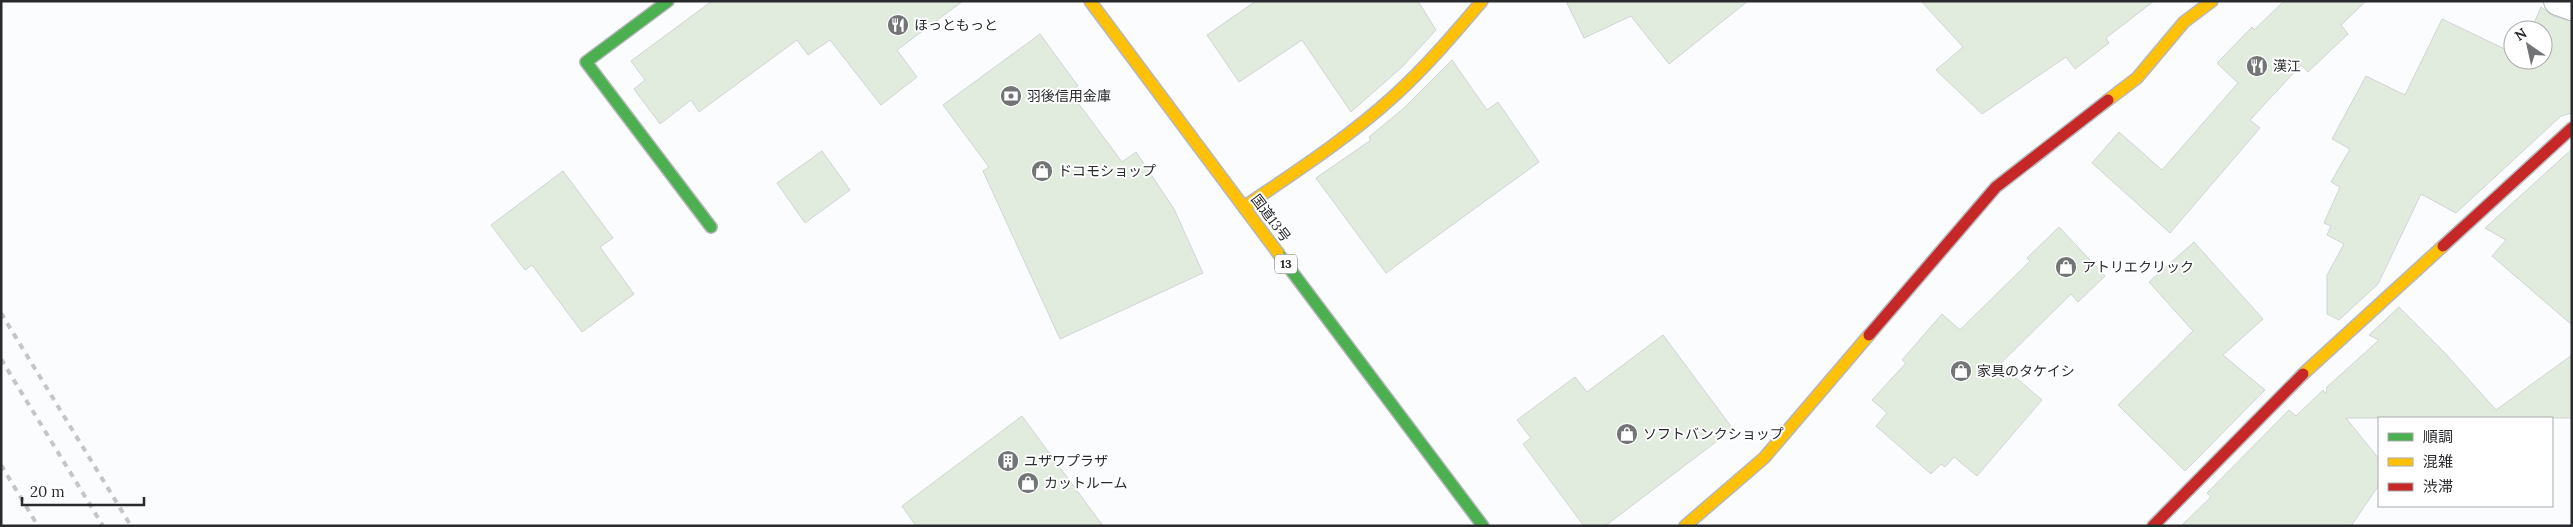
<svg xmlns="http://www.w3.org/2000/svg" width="2573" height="527" font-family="Lora,'Noto Sans JP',serif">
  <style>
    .building { fill: #e1ecde; stroke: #d2d4d3 }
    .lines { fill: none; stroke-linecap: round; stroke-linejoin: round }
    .street-casing { stroke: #b5b7ba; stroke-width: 30 }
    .fast-casing { stroke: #b5b7ba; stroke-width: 14 }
    .slow-casing { stroke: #b5b7ba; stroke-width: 14 }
    .jam-casing { stroke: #b5b7ba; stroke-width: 14 }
    .street { stroke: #feffff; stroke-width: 28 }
    .fast { stroke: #4caf50; stroke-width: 11 }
    .slow { stroke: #ffc107; stroke-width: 11 }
    .jam { stroke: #c62828; stroke-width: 11 }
    .rail { stroke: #c4c5c5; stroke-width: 4; stroke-dasharray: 6 6; stroke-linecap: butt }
    .labels { text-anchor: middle; stroke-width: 4; stroke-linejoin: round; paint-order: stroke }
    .shield { fill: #fff; stroke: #686a6c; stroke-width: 1 }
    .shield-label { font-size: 12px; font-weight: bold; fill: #282a2d }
    .poi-label { font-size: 14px; fill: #282a2d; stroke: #fff; text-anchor: start }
    .street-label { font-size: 14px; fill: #282a2d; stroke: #fff }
  </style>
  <rect width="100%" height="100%" fill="#fafcfe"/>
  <g class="building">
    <path d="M712 1H963L897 50 917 77 881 105 830 40 808 55 797 40 699 112 691 100 660 124 634 89 645 80 631 61Z"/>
    <path d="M1256 1H1418L1436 30 1402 67 1351 112 1302 40 1239 82 1207 35Z"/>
    <path d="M1566 1H1748L1669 64 1631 16 1584 38Z"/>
    <path d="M1921 1H2154L2106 38 2109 43 2075 69 2066 57 1982 114 1936 70 1963 47Z"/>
    <path d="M2284 1H2366L2341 25 2348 34 2308 72 2301 65 2250 120 2260 128 2170 233 2092 163 2119 132 2162 170 2238 83 2217 63 2252 27 2254 30Z"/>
    <path d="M2541 7 2553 16 2572 21V113L2561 116 2456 213 2421 194 2378 284 2339 320 2327 314V275L2344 244 2327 235 2331 226 2324 223 2340 187 2331 182 2350 149 2332 139 2366 76 2405 95 2442 19 2513 53V60H2543V30H2531Z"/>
    <path d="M1040 34 1078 86 1070 92 1122 162 1136 152 1174 209 1203 273 1060 339 983 171 989 167 943 105Z"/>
    <path d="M1452 60 1487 110 1498 102 1539 162 1386 273 1316 178 1371 140 1369 137 1404 108Z"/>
    <path d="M2572 149V325L2492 256 2506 240 2485 228Z"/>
    <path d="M822 151 850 190 805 223 777 183Z"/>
    <path d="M563 171 613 238 600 247 634 294 582 332 532 265 525 270 491 225Z"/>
    <path d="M2059 227 2105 276 2078 302 2071 294 2000 364 2042 400 1977 476 1954 457 1945 467 1941 464 1931 474 1876 426 1887 413 1872 400 1906 363 1902 360 1942 314 1960 330 2030 261 2027 258Z"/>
    <path d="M2194 242 2263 319 2223 355 2265 390 2185 471 2118 405 2193 331 2149 282Z"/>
    <path d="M2399 307 2445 353 2496 410 2572 355V418H2346L2379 459V485L2351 526H2181L2211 497 2207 493 2289 410 2296 416 2323 390 2326 394 2327 387 2379 340 2369 335Z"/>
    <path d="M1663 335 1733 429 1605 526H1584L1523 444 1531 438 1517 420 1575 377 1587 392Z"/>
    <path d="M1022 416 1103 526H916L902 506Z"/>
  </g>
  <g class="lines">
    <g class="street-casing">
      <path id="street" d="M2558 1 2572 6"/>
    </g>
    <g class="fast-casing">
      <g id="fast">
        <path d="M668 1 586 62 711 227"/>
        <path d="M1278 253 1483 526"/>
      </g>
    </g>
    <g class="slow-casing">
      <g id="slow">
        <path d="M1090 1 1278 253"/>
        <path d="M2108 100 2137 78 2184 22 2212 1"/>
        <path d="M1244 207C1295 172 1348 138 1394 96 1426 67 1454 34 1482 1"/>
        <path d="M2303 374 2443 246"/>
        <path d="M1685 526 1764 458 1869 335"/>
      </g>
    </g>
    <g class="jam-casing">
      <g id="jam">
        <path d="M2443 246 2572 128"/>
        <path d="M1869 335 1996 187 2108 100"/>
        <path d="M2153 526 2303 374"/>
      </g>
    </g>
    <use href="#street" class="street"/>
    <use href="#fast" class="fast"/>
    <use href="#slow" class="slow"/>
    <use href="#jam" class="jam"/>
    <g class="rail">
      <path d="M1 313 131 526"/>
      <path d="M1 359 103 526"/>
      <path d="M1 465 38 526"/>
    </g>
  </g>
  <defs>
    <g id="restaurant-disc" transform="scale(1.125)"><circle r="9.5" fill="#727476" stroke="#fff"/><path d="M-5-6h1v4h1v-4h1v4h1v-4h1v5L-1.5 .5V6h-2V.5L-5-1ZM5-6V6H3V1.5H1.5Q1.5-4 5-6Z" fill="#fff"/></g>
    <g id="bank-disc" transform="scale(1.125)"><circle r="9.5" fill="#727476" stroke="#fff"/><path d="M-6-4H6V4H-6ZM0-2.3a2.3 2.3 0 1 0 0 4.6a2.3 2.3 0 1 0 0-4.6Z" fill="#fff"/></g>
    <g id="shop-disc" transform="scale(1.125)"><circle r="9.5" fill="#727476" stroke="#fff"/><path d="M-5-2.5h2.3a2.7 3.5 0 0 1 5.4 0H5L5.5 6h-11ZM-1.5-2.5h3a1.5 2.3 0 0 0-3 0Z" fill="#fff"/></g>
    <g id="building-disc" transform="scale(1.125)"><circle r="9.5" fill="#727476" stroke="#fff"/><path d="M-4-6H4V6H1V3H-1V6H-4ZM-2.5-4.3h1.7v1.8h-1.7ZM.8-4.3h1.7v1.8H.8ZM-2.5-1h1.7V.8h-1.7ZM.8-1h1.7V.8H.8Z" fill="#fff"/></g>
  </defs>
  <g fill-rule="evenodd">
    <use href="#restaurant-disc" x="898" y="25"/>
    <use href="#restaurant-disc" x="2257" y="66"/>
    <use href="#bank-disc" x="1011" y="96"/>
    <use href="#shop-disc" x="1042" y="171"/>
    <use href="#shop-disc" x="2066" y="267"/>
    <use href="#shop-disc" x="1961" y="371"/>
    <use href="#shop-disc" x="1627" y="434"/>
    <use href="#building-disc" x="1008" y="461"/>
    <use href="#shop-disc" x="1028" y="483"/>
  </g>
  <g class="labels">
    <rect class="shield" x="1275" y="254.5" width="22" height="19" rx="4"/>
    <g class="shield-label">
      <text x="1286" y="268">13</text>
    </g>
    <g class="poi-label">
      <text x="914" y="30">ほっともっと</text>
      <text x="2273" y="71">漢江</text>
      <text x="1027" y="101">羽後信用金庫</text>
      <text x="1058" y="176">ドコモショップ</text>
      <text x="2082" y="272">アトリエクリック</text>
      <text x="1977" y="376">家具のタケイシ</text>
      <text x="1643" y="439">ソフトバンクショップ</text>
      <text x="1024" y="466">ユザワプラザ</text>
      <text x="1044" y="488">カットルーム</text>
    </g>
    <g class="street-label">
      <text transform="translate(1271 218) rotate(53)" y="5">国道13号</text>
    </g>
  </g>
  <rect width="2573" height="527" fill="none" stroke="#282a2d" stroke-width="5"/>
  <rect x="2378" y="417" width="175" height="90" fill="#ffffff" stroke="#a9aaab"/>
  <rect x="2388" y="433" width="25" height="8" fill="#4caf50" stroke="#a9aaab"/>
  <text x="2423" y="442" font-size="15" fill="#282a2d">順調</text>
  <rect x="2388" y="458" width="25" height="8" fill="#ffc107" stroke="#a9aaab"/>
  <text x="2423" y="467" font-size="15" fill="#282a2d">混雑</text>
  <rect x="2388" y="483" width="25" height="8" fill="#c62828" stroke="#a9aaab"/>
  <text x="2423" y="492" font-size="15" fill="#282a2d">渋滞</text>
  <g transform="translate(2528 45) rotate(326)"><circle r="24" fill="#ffffff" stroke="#a9aaab"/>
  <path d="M0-4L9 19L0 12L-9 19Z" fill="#727476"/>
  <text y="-8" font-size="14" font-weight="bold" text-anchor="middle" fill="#282a2d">N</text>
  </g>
  <path d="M22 497v8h122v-8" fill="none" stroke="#282a2d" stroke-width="2.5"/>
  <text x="30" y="497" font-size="15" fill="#282a2d" stroke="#ffffff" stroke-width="4" paint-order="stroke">20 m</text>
</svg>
